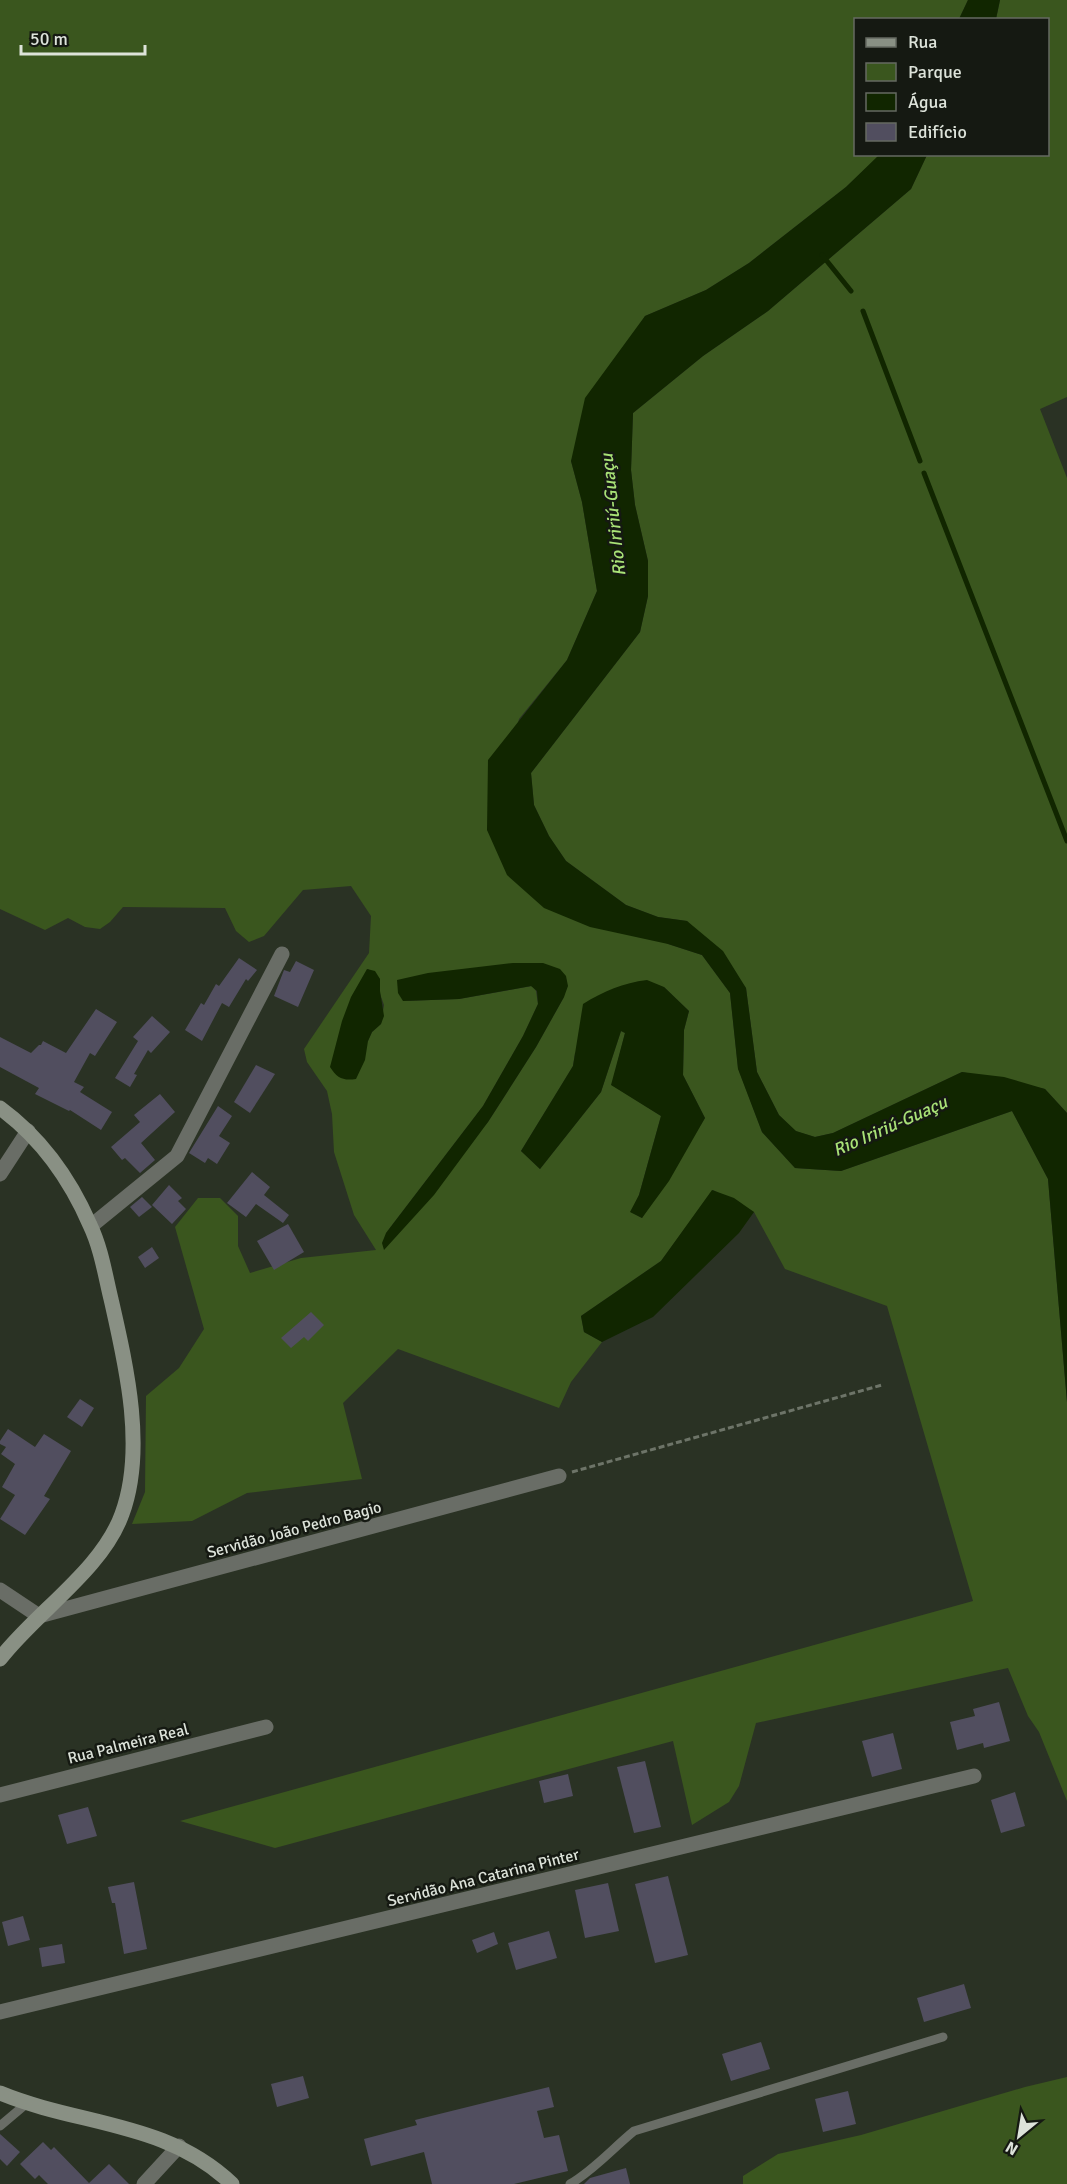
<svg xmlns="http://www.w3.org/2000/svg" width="1067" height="2184" font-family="Signika,sans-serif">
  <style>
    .green { fill: #3a561e; fill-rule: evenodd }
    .water { fill: #112600 }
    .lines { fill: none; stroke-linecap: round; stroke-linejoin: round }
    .stream { stroke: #112600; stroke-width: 5 }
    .building { fill: #514e5f }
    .path { stroke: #6d7468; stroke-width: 3; stroke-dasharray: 6 3; stroke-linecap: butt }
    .lane { stroke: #696d66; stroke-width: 9 }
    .street { stroke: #696d66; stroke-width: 15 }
    .secondary { stroke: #899084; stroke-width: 15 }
    .labels { text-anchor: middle; stroke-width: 5; stroke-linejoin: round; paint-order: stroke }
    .street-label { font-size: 16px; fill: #dde3da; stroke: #151912 }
    .water-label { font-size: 18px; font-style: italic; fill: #a9e277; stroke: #151912 }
  </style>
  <rect width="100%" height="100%" fill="#2a3224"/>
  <g class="green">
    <path d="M0 0H968L959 19 856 20V154L880 155 846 187 749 263 706 290 645 316 571 461 582 502 597 591 567 660 519 719 487 830 668 944 702 955 730 993 738 1068 762 1132 795 1168 841 1171 1012 1111 1048 1179 1067 1402V1801L1039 1732 1028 1716 1008 1668 756 1723 739 1786 729 1802 692 1825 673 1741 275 1848 180 1821 973 1601 887 1306 785 1269 754 1212 713 1190 661 1261 581 1316 584 1332 602 1342 571 1382 559 1408 398 1349 343 1403 362 1479 247 1493 192 1521 132 1524 145 1492 146 1396 179 1368 204 1329 175 1227 198 1198H220L238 1216V1246L250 1273 301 1258 376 1250 354 1215 334 1152 332 1114 327 1091 307 1062 304 1049 369 953 371 916 351 886 303 890 264 936 249 942 236 931 225 908 123 907 110 922 100 929 85 927 68 918 45 930 0 909ZM368 969 380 979 379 991 384 1005 381 1024 372 1032 368 1041 340 1033 347 1010ZM566 976 564 997 536 1047 488 1122 386 1233 483 1106 523 1036 538 1004 536 991 532 986 459 999 403 1001ZM664 987 689 1011 684 1030 683 1075 705 1118 642 1218 631 1212 639 1195 661 1116 612 1085 625 1033 621 1031 601 1092 540 1169 521 1151 573 1066 575 1053Z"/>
    <path d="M1000 0H1067V397L1040 409 1067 478V1113L1045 1089 962 1072 833 1133 815 1137 795 1131 779 1115 757 1072 746 988 687 921 658 917 626 905 566 861 549 836 534 805 531 773 640 632 648 596V561L635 505 631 470 633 413 703 356 768 311 911 189 927 155 1048 154V20L996 19Z"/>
    <path d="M1067 2077V2184H743V2176L778 2154 861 2135 1025 2087Z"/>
  </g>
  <g class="water">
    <path d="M968 0H1000L996 19H959Z"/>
    <path d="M880 154 927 155 911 189 768 311 703 356 633 413 631 470 635 505 648 561V596L640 632 531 773 534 805 549 836 566 861 626 905 658 917 687 921 723 951 746 988 757 1072 779 1115 796 1131 815 1137 833 1133 962 1072 1004 1077 1045 1089 1067 1113V1402L1048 1179 1012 1111 841 1171 795 1168 762 1132 738 1069 730 993 702 955 668 944 590 927 544 908 507 875 487 830 488 760 567 660 597 591 582 502 571 461 585 398 645 316 706 290 749 263 846 187Z"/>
    <path d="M513 963H543L560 969 566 976 568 986 564 997 536 1047 488 1122 434 1195 384 1250 382 1243 386 1233 483 1106 523 1036 538 1004 537 991 531 986 459 999 403 1001 398 993 397 980 428 973Z"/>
    <path d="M367 969 375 971 380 979V991L384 1016 381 1024 372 1032 368 1041 365 1060 356 1079C343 1081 337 1078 330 1067L342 1021 351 997Z"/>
    <path d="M647 980 664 987 689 1011 684 1030 683 1075 705 1118 669 1181 642 1218 630 1212 639 1195 661 1116 611 1085 625 1033 621 1031 601 1092 540 1169 521 1151 573 1066 583 1004C604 991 623 983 647 980Z"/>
    <path d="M712 1190 734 1198 754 1212 739 1233 653 1317 602 1342 584 1332 581 1316 661 1261Z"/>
  </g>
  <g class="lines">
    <g class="stream">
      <path d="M822 255 851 291"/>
      <path d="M863 311 920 461"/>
      <path d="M924 473 1067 841"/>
    </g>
  </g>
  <g class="building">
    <path d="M239 958 257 970 248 981 246 979 229 1007 222 1003 202 1041 185 1030 201 1003 204 1005 216 984 219 986Z"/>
    <path d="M296 961 314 970 298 1007 274 996 284 970 290 972Z"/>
    <path d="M96 1009 117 1022 95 1056 90 1053 74 1082 84 1087 80 1092 112 1112 101 1130 70 1110 69 1111 35 1094 39 1088 0 1067V1037L31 1053 39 1045H41L43 1041 66 1053Z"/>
    <path d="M152 1016 170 1032 151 1053 148 1050 134 1074 137 1075 130 1087 115 1078 138 1041 133 1037Z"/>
    <path d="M256 1065 275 1074 250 1113 234 1102Z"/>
    <path d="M160 1094 175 1112 141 1143 155 1160 140 1173 125 1158 122 1160 111 1147 140 1122 134 1115Z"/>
    <path d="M218 1106 232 1116 219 1136 230 1143 217 1164 208 1158 205 1163 189 1153Z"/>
    <path d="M252 1172 270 1187 264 1195 289 1215 283 1223 256 1204 246 1217 227 1203Z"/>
    <path d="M169 1185 182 1198 178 1201 186 1209 172 1224 152 1205Z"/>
    <path d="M142 1197 152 1207 139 1217 130 1207Z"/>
    <path d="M288 1224 304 1252 274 1270 257 1241Z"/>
    <path d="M152 1247 159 1258 145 1268 138 1257Z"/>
    <path d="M311 1312 324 1325 308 1341 304 1337 291 1348 281 1338Z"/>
    <path d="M80 1399 94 1408 82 1427 67 1417Z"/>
    <path d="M8 1429 35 1447 44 1434 71 1451 44 1496 50 1499 25 1535 0 1519 15 1495 2 1487 15 1464 1 1454 6 1447 0 1444V1441Z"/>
    <path d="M999 1702 1010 1741 984 1748 983 1743 957 1750 950 1722 975 1716 973 1709Z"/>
    <path d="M893 1733 902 1769 872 1777 862 1741Z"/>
    <path d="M645 1761 661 1827 634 1833 617 1767Z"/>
    <path d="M568 1774 573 1796 544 1803 539 1781Z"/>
    <path d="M1015 1792 1025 1826 1001 1833 991 1800Z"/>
    <path d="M88 1807 97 1836 67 1844 58 1815Z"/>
    <path d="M668 1876 688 1955 655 1963 635 1884Z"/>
    <path d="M134 1882 147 1949 124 1954 115 1903H112L108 1887Z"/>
    <path d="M608 1883 619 1931 585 1938 575 1890Z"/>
    <path d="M23 1916 30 1940 8 1946 2 1922Z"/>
    <path d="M549 1931 557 1958 516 1970 508 1943Z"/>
    <path d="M494 1932 498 1944 477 1953 472 1940Z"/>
    <path d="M62 1944 65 1963 42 1967 39 1948Z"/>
    <path d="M964 1984 971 2008 924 2022 917 1998Z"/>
    <path d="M761 2042 770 2069 731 2081 722 2054Z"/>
    <path d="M303 2076 309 2098 277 2107 271 2084Z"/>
    <path d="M549 2087 554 2107 537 2111 544 2138 559 2135 568 2171 514 2184H432L424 2152 371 2166 364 2139 417 2125 415 2120Z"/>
    <path d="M848 2091 856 2124 823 2132 815 2099Z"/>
    <path d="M0 2134 20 2152 7 2166 0 2159Z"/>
    <path d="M43 2142 51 2150 54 2147 89 2183 109 2164 129 2184H48L39 2175 35 2179 20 2164Z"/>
    <path d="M626 2168 630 2184H584L590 2178Z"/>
  </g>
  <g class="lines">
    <path class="path" d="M572 1472 882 1385"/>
    <g class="lane">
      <path d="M0 2126 26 2104"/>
      <path d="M570 2184C594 2170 612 2149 634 2131L943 2037"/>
    </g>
    <g class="street">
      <path d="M0 1174 28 1131"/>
      <path d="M91 1226 177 1156 282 954"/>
      <path d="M0 1590 39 1616 559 1476"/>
      <path d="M0 1795 266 1727"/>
      <path d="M0 2012 974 1776"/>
      <path d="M144 2184 179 2146"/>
    </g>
    <g class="secondary">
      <path d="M0 1108C41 1138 70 1179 90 1225 101 1248 105 1274 111 1299 126 1365 146 1449 122 1514 102 1570 36 1612 0 1659"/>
      <path d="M0 2093C80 2126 166 2121 232 2184"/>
    </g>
  </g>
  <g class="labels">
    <g class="street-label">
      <text transform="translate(294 1529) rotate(-15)" y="6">Servidão João Pedro Bagio</text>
      <text transform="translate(128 1743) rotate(-14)" y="6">Rua Palmeira Real</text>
      <text transform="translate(483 1877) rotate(-14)" y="6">Servidão Ana Catarina Pinter</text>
    </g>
    <g class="water-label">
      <text transform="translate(613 515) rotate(-96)" y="6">Rio Iririú-Guaçu</text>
      <text transform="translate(890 1126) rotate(-24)" y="6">Rio Iririú-Guaçu</text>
    </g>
  </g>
  <rect x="854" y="18" width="195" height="138" fill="#151912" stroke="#656a62" stroke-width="1.5"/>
  <rect x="866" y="38" width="30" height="9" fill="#899084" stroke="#656a62" stroke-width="1.5"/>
  <text x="908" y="48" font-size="18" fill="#dde3da">Rua</text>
  <rect x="866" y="63" width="30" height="18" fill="#3a561e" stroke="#656a62" stroke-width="1.5"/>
  <text x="908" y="78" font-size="18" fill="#dde3da">Parque</text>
  <rect x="866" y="93" width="30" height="18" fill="#112600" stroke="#656a62" stroke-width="1.5"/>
  <text x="908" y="108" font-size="18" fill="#dde3da">Água</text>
  <rect x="866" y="123" width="30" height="18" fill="#514e5f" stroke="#656a62" stroke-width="1.5"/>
  <text x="908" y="138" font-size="18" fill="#dde3da">Edifício</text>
  <g transform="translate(1019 2136) rotate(210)" stroke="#151912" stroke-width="4.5" paint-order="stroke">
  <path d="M0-4.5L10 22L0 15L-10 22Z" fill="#dde3da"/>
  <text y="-9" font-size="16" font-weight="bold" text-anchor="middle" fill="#dde3da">N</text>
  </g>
  <path d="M21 45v9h124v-9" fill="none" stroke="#dde3da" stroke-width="3"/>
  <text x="30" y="45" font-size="18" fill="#dde3da" stroke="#151912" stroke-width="4.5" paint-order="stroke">50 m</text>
</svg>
